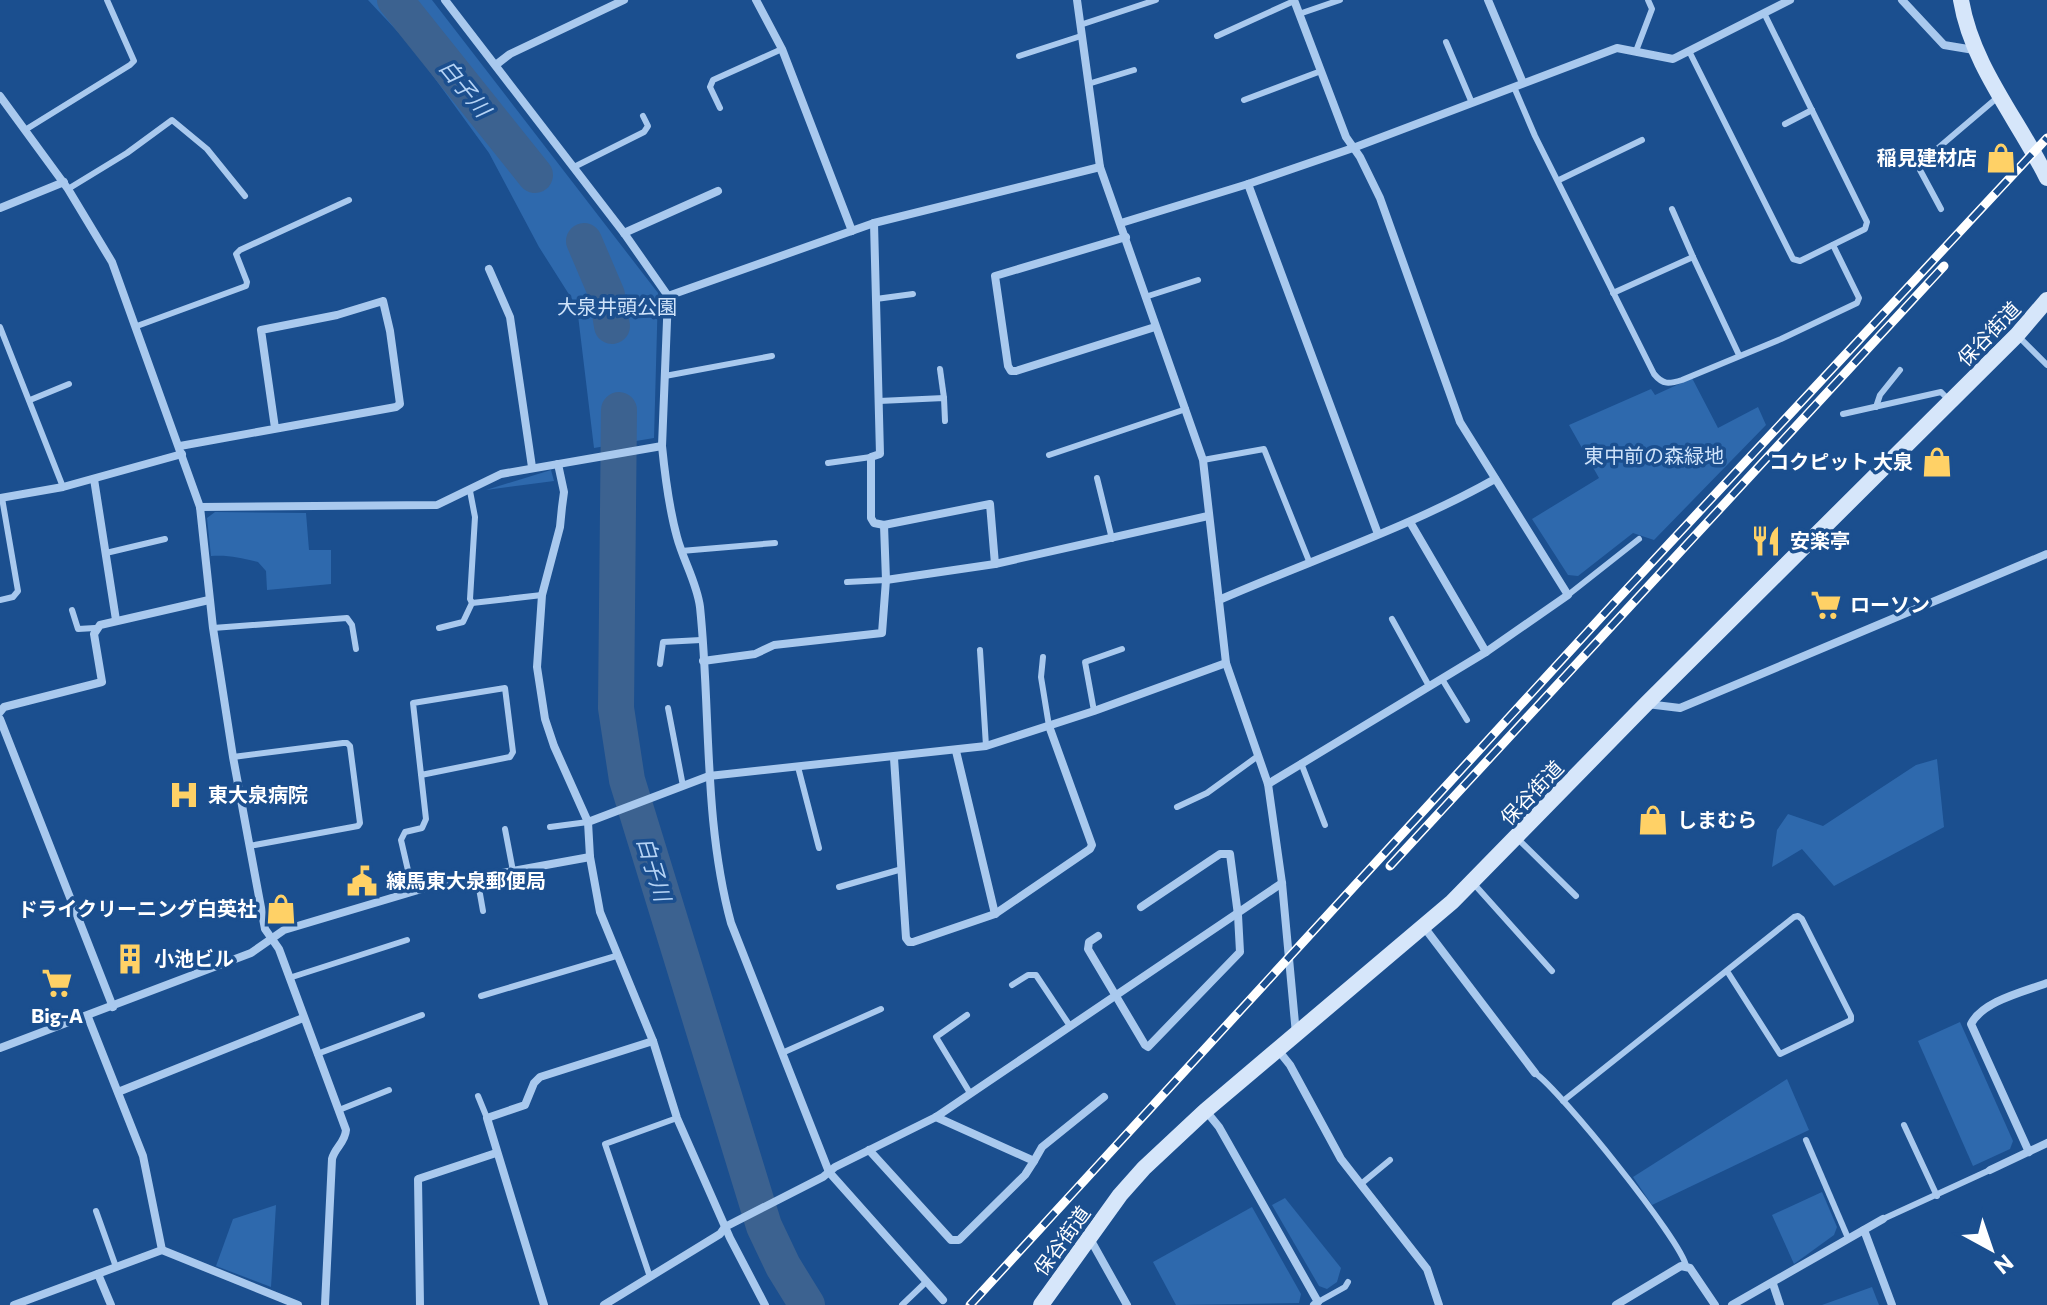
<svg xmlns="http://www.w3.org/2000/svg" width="2047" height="1305" font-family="Commissioner,'Noto Sans JP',sans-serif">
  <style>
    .green { fill: #2e69ad }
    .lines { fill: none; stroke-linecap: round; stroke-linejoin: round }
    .river { stroke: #3c6290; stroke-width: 36 }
    .lane { stroke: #a9c9ee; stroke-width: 6 }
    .street { stroke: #a9c9ee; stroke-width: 8 }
    .secondary { stroke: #d6e6fa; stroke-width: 16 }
    .rail-casing { stroke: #fff; stroke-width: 9 }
    .rail { stroke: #1b4f8f; stroke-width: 6; stroke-dasharray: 18; stroke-linecap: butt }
    .labels { text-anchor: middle; stroke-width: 7; stroke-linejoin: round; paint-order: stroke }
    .poi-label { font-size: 20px; font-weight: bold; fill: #fff; stroke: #1b4f8f; text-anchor: start }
    .park-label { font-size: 20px; fill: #cfe3fa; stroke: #1b4f8f }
    .street-label { font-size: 20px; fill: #fff; stroke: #1b4f8f }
    .water-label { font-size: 22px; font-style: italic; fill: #b5d3f5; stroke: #1b4f8f }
  </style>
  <rect width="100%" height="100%" fill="#1b4f8f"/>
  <g class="green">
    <path d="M368 0H432L658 293 654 438 594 448 577 307 539 247 489 153 412 47Z"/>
    <path d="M1692 378 1718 428 1758 407 1766 425 1654 540 1633 533 1578 576 1568 575 1532 519 1599 478 1569 425 1651 389 1655 395Z"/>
    <path d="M551 470 554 481 486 490Z"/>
    <path d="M215 512 306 513 309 550H331V584L267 590 266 571 258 562C240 558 231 555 211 556L207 518Z"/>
    <path d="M1937 759 1944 827 1834 886 1802 849 1772 867 1777 830 1788 814 1823 826 1916 765Z"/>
    <path d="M1960 1022 2013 1141 2010 1149 1973 1166 1918 1041Z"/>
    <path d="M1787 1079 1809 1130 1652 1205 1633 1177Z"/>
    <path d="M1822 1192 1837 1227 1834 1235 1794 1264 1772 1215Z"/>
    <path d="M1285 1198 1341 1268 1337 1282 1327 1289 1319 1286 1272 1205Z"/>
    <path d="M276 1205 271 1287 216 1266 233 1219Z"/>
    <path d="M1252 1207 1301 1294 1299 1303 1176 1305 1153 1262Z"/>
    <path d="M1872 1287 1879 1305H1822Z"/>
  </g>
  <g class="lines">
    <g class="river">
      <path d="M395 0 535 175"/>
      <path d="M584 241 607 295 612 326"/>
      <path d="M619 410 616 708 627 780 764 1226 783 1266 807 1305"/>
    </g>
    <g class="lane">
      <path d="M1299 14 1340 0"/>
      <path d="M1080 25 1156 0"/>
      <path d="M1217 36 1294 1"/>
      <path d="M1446 42 1472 103"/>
      <path d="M1636 51 1652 9 1648 0"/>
      <path d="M1689 51 1793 259 1800 261 1865 229 1867 222 1764 13"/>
      <path d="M1019 56 1081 36"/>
      <path d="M1088 84 1134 70"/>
      <path d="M1514 87 1535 136 1654 374C1663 385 1669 384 1682 380L1781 339 1857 303 1859 298 1833 245"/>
      <path d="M1244 100 1321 71"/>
      <path d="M720 108 710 87 713 80 782 49"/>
      <path d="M1785 124 1812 110"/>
      <path d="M25 130 130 65 134 61 107 0"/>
      <path d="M574 167 644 132 648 126 643 116"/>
      <path d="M1559 180 1642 140"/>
      <path d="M68 189 127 153 172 120 207 149 245 196"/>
      <path d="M1672 209 1693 257"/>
      <path d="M1941 209 1920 170 1924 160 1998 97"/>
      <path d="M1613 293 1693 257 1739 355"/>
      <path d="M1145 297 1198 280"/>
      <path d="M876 299 913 294"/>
      <path d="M137 326 246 286 247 282 236 254 240 250 349 200"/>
      <path d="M0 327 63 487"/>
      <path d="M2017 335 2047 365"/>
      <path d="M940 369 944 398"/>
      <path d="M665 376 772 356"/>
      <path d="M30 400 69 384"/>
      <path d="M879 401 944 398 945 421"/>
      <path d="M1876 407 1880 395 1900 370"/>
      <path d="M1843 414 1941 392 1949 400"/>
      <path d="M1049 455 1186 409"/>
      <path d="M1203 460 1264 449 1309 561"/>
      <path d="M828 463 871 457"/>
      <path d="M1097 478 1112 539"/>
      <path d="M470 491 475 517 470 599 472 603 542 595"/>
      <path d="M681 551 775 543"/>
      <path d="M106 553 165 539"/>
      <path d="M847 582 886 580"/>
      <path d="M1568 595 1639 539"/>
      <path d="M0 600 13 597 18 591 2 498"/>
      <path d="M72 610 78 629 95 628"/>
      <path d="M1392 619 1429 686"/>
      <path d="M213 628 347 618 352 625 356 649"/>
      <path d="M439 628 463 622 472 603"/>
      <path d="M980 650 986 746"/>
      <path d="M1043 657 1041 677 1049 726"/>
      <path d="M660 664 663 642 701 640"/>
      <path d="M1442 679 1467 720"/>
      <path d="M668 708 683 786"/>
      <path d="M1094 711 1085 662 1122 649"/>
      <path d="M233 757 343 743H347L350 746 360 823 358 826 249 846"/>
      <path d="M1301 763 1325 825"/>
      <path d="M798 767 819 848"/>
      <path d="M1177 807 1207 793 1258 756"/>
      <path d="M550 827 588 822"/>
      <path d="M505 829 513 871"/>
      <path d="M1516 837 1576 896"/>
      <path d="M477 877 483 911"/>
      <path d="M1474 884 1552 971"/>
      <path d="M839 887 902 869"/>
      <path d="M413 892 401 840 405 832 422 828 426 819 413 703 505 688 513 752 510 757 421 775"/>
      <path d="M289 978 407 940"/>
      <path d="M1012 985 1028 975H1036L1070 1026"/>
      <path d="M481 996 616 956"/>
      <path d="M967 1015 936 1037 970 1093"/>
      <path d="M782 1053 881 1009"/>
      <path d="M317 1054 422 1015"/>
      <path d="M1535 1073C1560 1090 1682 1241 1686 1266"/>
      <path d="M478 1096 487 1118"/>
      <path d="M1563 1101 1794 917 1798 916 1802 919 1851 1016V1020L1780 1054 1727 971"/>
      <path d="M339 1110 389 1090"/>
      <path d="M1904 1125 1937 1196"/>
      <path d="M1806 1140 1848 1238"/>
      <path d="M1361 1184 1390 1160"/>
      <path d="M96 1211 116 1267"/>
      <path d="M1883 1219 1990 1170"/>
      <path d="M650 1277 605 1144 677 1118"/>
      <path d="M1318 1302 1345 1287 1348 1282"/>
      <path d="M902 1305 926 1282"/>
    </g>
    <g class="street">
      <path d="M445 0 624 233 668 296 662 446C665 476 669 508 677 537 683 560 697 583 700 607 711 712 703 820 731 923L829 1172 943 1300"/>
      <path d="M756 0 782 49 852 231"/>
      <path d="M1077 0 1100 167 1203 460 1226 663 1268 784 1282 883 1296 1034"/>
      <path d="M1488 0 1523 83"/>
      <path d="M1902 0 1944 45 1974 50"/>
      <path d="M497 64 510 54 624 0"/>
      <path d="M0 96 68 189 112 262 200 507 213 628 233 757 265 929 279 949 346 1130C345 1143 335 1147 332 1159L325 1305"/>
      <path d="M1248 184 1378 534"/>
      <path d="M0 208 64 182"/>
      <path d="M874 223 880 454 871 457V518L874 523 884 525 990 504 995 564 1208 516"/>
      <path d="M1121 223 1248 184 1353 148 1617 48 1673 59 1790 0"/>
      <path d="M624 233 718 191"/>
      <path d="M1126 237 995 276 1008 366 1011 371H1016L1155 327"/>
      <path d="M489 269 510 317 532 467"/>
      <path d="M668 296 874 223 1100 167"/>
      <path d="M180 446 396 407 400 404 390 331 383 301 337 315 261 330 275 428"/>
      <path d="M558 464 564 492 562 507 560 527 542 595 537 667 545 719 554 746 588 822 590 857 600 912 653 1041 677 1118 730 1238 765 1305"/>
      <path d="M94 479 116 620"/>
      <path d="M0 498 63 487 182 454"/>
      <path d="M200 507 437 505 501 474 662 446"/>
      <path d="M1410 522 1486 652"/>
      <path d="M886 580 995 564"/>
      <path d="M1219 600C1311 560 1408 528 1495 479"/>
      <path d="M703 661 755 654 774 645 882 633 886 580 884 525"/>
      <path d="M1647 704 1680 708 2047 554"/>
      <path d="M0 712 4 707 102 682 94 634 100 625 209 600"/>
      <path d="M0 719 113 1007"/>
      <path d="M956 751 995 914"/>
      <path d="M894 758 906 938 909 942H913L995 914 1090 849 1092 845 1049 726"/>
      <path d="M1268 784 1486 652 1568 595 1460 422 1380 198 1360 157 1346 137 1294 0"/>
      <path d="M588 822 709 776 986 746 1094 711 1226 663"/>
      <path d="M1424 927 1535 1073"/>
      <path d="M1098 936 1089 942 1088 949 1145 1045 1148 1047 1240 952 1238 915 1230 854H1220L1141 907"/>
      <path d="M88 1017 143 1156 162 1250"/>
      <path d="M0 1048 251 953 284 930 435 885 590 857"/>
      <path d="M1278 1050 1290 1065 1341 1159 1427 1269 1439 1305"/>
      <path d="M118 1092 303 1018"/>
      <path d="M1206 1111 1219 1127 1318 1302 1314 1305"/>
      <path d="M869 1150 951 1240H959L1025 1175 1034 1161 936 1117"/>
      <path d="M2029 1152 1971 1024C1983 1001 2023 992 2047 983"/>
      <path d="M1034 1161 1042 1147 1104 1097"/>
      <path d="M1990 1170 2047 1143"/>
      <path d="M1864 1230 1892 1305"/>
      <path d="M1089 1237 1127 1305"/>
      <path d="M98 1274 111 1305"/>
      <path d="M1773 1284 1780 1305"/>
      <path d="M14 1305 162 1250 298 1305"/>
      <path d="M420 1305 418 1179 496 1153"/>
      <path d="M544 1305 487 1118 525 1105 534 1083 540 1077 653 1041"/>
      <path d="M604 1305 720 1234 725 1227 823 1177 835 1167 936 1117 1282 883"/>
      <path d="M1616 1305 1681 1266 1690 1268 1715 1305"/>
      <path d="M1732 1305 1883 1219"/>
    </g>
    <g class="secondary">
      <path d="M1961 0C1972 66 2018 119 2047 178"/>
      <path d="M1041 1305 1120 1195 1144 1168 1205 1111 1452 902 1646 704 2017 335 2047 300"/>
    </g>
    <g class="rail-casing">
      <g id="rail">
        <path d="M1390 866 1944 266"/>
        <path d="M970 1305 1614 603 2047 138"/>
      </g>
    </g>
    <use href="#rail" class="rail"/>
  </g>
  <defs>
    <g id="shop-bare" transform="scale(2.4)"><path d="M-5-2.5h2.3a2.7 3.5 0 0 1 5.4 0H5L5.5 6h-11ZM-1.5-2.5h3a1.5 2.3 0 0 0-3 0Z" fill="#ffd166" stroke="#1b4f8f" stroke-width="2.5" paint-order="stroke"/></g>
    <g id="restaurant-bare" transform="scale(2.4)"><path d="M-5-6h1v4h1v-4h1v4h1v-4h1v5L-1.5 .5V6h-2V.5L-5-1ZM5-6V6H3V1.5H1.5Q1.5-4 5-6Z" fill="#ffd166" stroke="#1b4f8f" stroke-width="2.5" paint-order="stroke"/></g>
    <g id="supermarket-bare" transform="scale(2.4)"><path d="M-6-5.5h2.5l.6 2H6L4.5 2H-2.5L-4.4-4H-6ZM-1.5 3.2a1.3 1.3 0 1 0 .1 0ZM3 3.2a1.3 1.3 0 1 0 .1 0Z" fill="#ffd166" stroke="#1b4f8f" stroke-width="2.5" paint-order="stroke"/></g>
    <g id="hospital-bare" transform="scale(2.4)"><path d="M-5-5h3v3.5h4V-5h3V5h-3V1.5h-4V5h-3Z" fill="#ffd166" stroke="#1b4f8f" stroke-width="2.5" paint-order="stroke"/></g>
    <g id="civic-bare" transform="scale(2.4)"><path d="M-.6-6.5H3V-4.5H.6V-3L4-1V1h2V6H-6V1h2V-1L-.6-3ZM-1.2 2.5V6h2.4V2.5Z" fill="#ffd166" stroke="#1b4f8f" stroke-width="2.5" paint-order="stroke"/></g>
    <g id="building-bare" transform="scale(2.4)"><path d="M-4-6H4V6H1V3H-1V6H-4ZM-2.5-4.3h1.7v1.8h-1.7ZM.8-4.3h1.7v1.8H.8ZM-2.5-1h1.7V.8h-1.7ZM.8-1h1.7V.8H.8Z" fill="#ffd166" stroke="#1b4f8f" stroke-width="2.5" paint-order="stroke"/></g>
  </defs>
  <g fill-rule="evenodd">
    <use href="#shop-bare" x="2001" y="158"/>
    <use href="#shop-bare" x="1937" y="462"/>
    <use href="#restaurant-bare" x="1766" y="541"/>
    <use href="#supermarket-bare" x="1826" y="605"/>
    <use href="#hospital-bare" x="184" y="795"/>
    <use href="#shop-bare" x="1653" y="820"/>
    <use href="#civic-bare" x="362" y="881"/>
    <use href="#shop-bare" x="281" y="909"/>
    <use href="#building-bare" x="130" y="959"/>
    <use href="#supermarket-bare" x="57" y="983"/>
  </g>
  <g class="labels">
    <g class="poi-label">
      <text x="1977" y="165" text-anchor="end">稲見建材店</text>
      <text x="1913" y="469" text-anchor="end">コクピット 大泉</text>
      <text x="1790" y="548">安楽亭</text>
      <text x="1850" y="612">ローソン</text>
      <text x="208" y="802">東大泉病院</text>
      <text x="1677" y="827">しまむら</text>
      <text x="386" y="888">練馬東大泉郵便局</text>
      <text x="257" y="916" text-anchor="end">ドライクリーニング白英社</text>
      <text x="154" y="966">小池ビル</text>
      <text x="57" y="1023" text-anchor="middle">Big-A</text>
    </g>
    <g class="park-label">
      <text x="617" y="314">大泉井頭公園</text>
      <text x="1654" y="463">東中前の森緑地</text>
    </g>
    <g class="street-label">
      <text transform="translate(1989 334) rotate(-46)" y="7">保谷街道</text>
      <text transform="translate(1532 793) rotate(-46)" y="7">保谷街道</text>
      <text transform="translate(1062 1241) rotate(-54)" y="7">保谷街道</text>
    </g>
    <g class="water-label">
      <text transform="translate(465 88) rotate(51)" y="8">白子川</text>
      <text transform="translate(654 869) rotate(73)" y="8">白子川</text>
    </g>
  </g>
  <g transform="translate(1991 1249) rotate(140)" stroke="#1b4f8f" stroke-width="6" paint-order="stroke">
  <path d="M0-6L14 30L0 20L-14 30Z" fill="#ffffff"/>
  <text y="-12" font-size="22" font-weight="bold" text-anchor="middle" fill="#ffffff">N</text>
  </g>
</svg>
